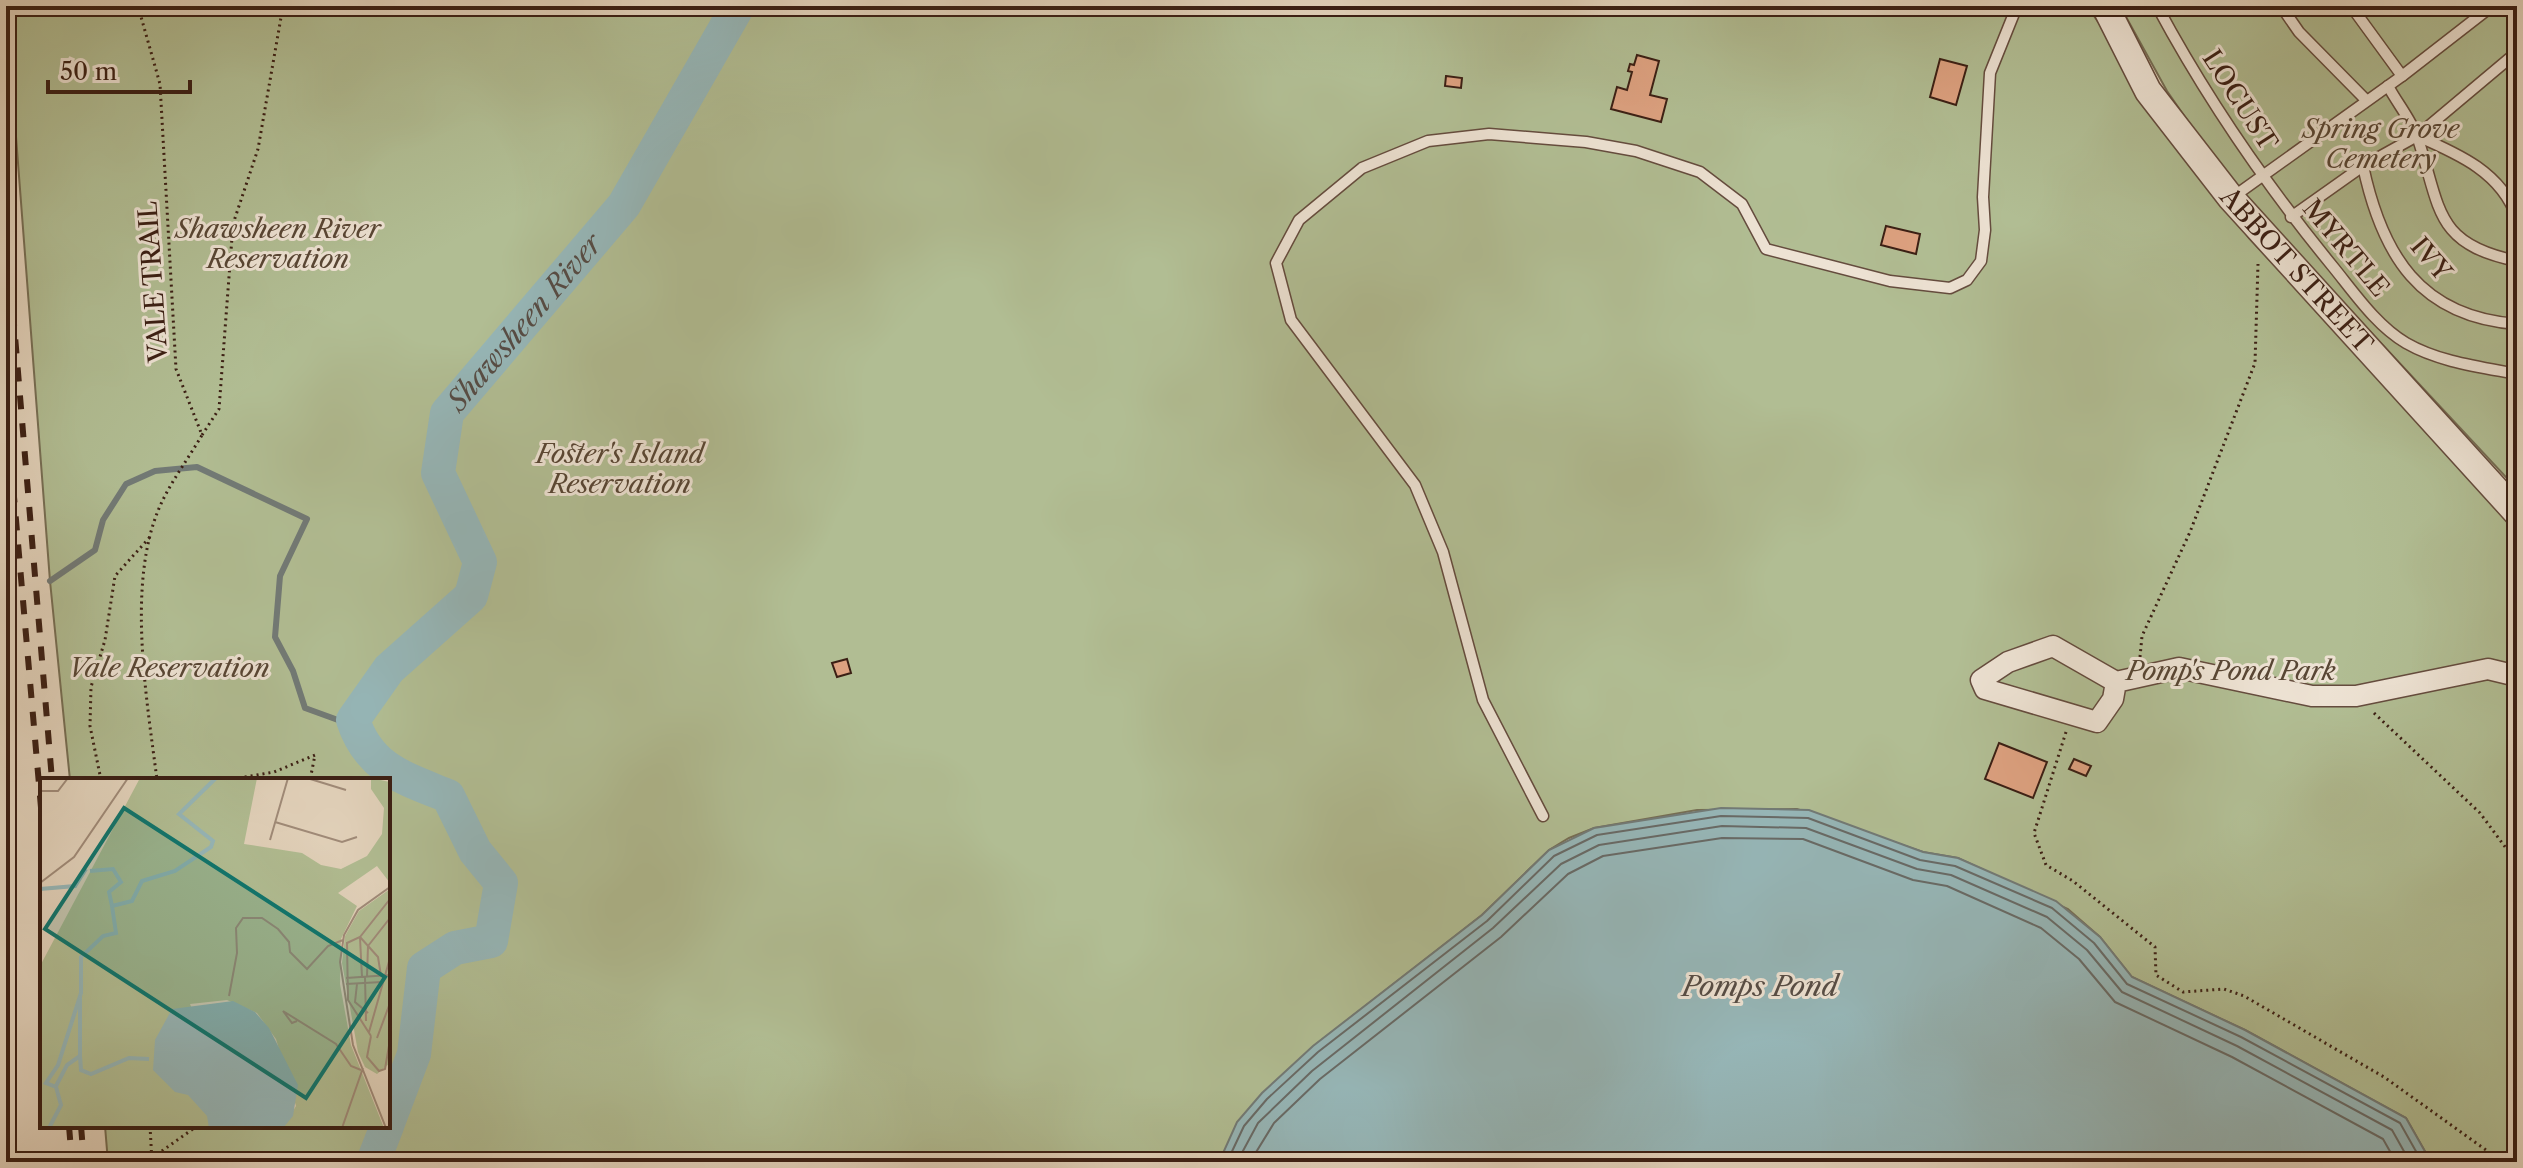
<svg xmlns="http://www.w3.org/2000/svg" width="2523" height="1168" font-family="'Libre Caslon Text',serif">
  <style>
    .green { fill: #b1bd93; stroke: #766e54; stroke-width: 2 }
    .water { fill: #96b6b7; stroke: #727a76; stroke-width: 2 }
    .lines { fill: none; stroke-linecap: round; stroke-linejoin: round }
    .shore { stroke: #686a66; stroke-width: 2 }
    .stream { stroke: #727a76; stroke-width: 6 }
    .river { stroke: #96b6b7; stroke-width: 34 }
    .building { fill: #dda180; stroke: #3b1f14; stroke-width: 2 }
    .service-casing { stroke: #654c3e; stroke-width: 13 }
    .minor-casing { stroke: #654c3e; stroke-width: 23 }
    .tertiary-casing { stroke: #654c3e; stroke-width: 29 }
    .path { stroke: #3b1f14; stroke-width: 3; stroke-dasharray: 2 4; stroke-linecap: butt }
    .service { stroke: #ede2d3; stroke-width: 10 }
    .minor { stroke: #ede2d3; stroke-width: 20 }
    .tertiary { stroke: #ede2d3; stroke-width: 26 }
    .rail { stroke: #3b1f14; stroke-width: 6; stroke-dasharray: 14 14; stroke-linecap: butt }
    .labels { text-anchor: middle; stroke-width: 6; stroke-linejoin: round; paint-order: stroke }
    .street-label { font-size: 26px; fill: #3b1f14; stroke: #ede2d3 }
    .park-label { font-size: 26px; font-style: italic; fill: #584634; stroke: #ede2d3 }
    .water-label { font-size: 28px; font-style: italic; fill: #564c45; stroke: #ede2d3 }
    .inset-river { fill: none; stroke: #96b6b7; stroke-width: 4 }
    .inset-road { fill: none; stroke: #a08b79; stroke-width: 2 }
    .view { fill: #0f766e; fill-opacity: 0.15; stroke: #0f766e; stroke-width: 4 }
    .inset-edge { fill: none; stroke: #3b1f14; stroke-width: 4 }
  </style>
  <rect width="100%" height="100%" fill="#e3d3bc"/>
  <filter id="stains"><feTurbulence type="fractalNoise" baseFrequency=".0025" numOctaves="4"/><feColorMatrix values="0 0 0 0 .2 0 0 0 0 .09 0 0 0 0 .02 0 0 0 .5 -.17"/></filter>
  <radialGradient id="worn" r=".72"><stop offset=".6" stop-color="#630" stop-opacity="0"/><stop offset="1" stop-color="#630" stop-opacity=".3"/></radialGradient>
  <g class="green">
    <path d="M6 6H2087L2249 238 2517 527V1162H2431L2406 1118 2245 1030 2132 977 2100 937 2068 909 1958 858 1923 852 1797 809 1697 810 1594 828 1569 838 1549 850 1482 915 1314 1046 1369 1162H108L105 1126H388V780H70L50 581Z"/>
    <path d="M2120 6H2517V489L2228 179 2167 91Z"/>
  </g>
  <path class="water" d="M1721 808 1809 810 1923 852 1958 858 2056 901 2100 937 2132 977 2245 1030 2406 1118 2431 1162H1219L1237 1122 1262 1093 1313 1046 1482 915 1549 850 1594 828Z"/>
  <g class="lines">
    <g class="shore">
      <path d="M1227 1162 1244 1126 1267 1099 1318 1052 1487 921 1554 856 1597 835 1721 816 1808 818 1920 860 1955 866 2052 908 2094 943 2127 984 2241 1037 2400 1123 2422 1162"/>
      <path d="M1237 1162 1258 1123 1312 1071 1493 928 1561 864 1599 845 1722 826 1806 828 1917 869 1951 875 2047 917 2087 950 2122 992 2237 1046 2392 1130 2410 1162"/>
      <path d="M1250 1162 1274 1123 1320 1079 1501 937 1568 874 1603 856 1722 838 1803 839 1913 880 1947 886 2041 928 2079 959 2115 1002 2232 1057 2383 1139 2396 1162"/>
    </g>
    <g class="stream">
      <path d="M50 581 95 550 103 520 126 484 155 471 197 467 307 519 280 576 275 637 293 671 305 708 338 720H353"/>
      <path d="M6 753 12 746 14 584"/>
    </g>
    <g class="river">
      <path id="s1" d="M388 1123 414 1054 424 968 455 948 491 941 501 883 475 851 448 796C404 778 369 769 353 720L389 669 471 596 480 562 438 473 447 413 624 205 738 6"/>
      <path d="M373 1162 387 1126"/>
    </g>
  </g>
  <g class="building">
    <path d="M1637 55 1659 61 1650 95 1667 99 1661 122 1611 109 1617 87 1627 90 1632 72 1628 71 1630 64 1634 65Z"/>
    <path d="M1940 59 1967 66 1956 105 1930 97Z"/>
    <path d="M1446 76 1462 78 1461 88 1445 86Z"/>
    <path d="M1886 226 1920 234 1916 254 1881 245Z"/>
    <path d="M847 659 851 673 837 677 832 663Z"/>
    <path d="M1999 743 2047 762 2033 798 1985 779Z"/>
    <path d="M2074 759 2091 766 2086 776 2069 769Z"/>
  </g>
  <g class="lines">
    <g class="service-casing">
      <g id="service">
        <path d="M2157 6C2208 101 2266 185 2334 268 2355 294 2377 326 2406 343 2439 362 2480 367 2517 374"/>
        <path d="M2281 6 2299 32 2366 100"/>
        <path d="M2351 6 2402 76"/>
        <path d="M2512 6 2517 21"/>
        <path d="M2388 86C2397 103 2412 121 2418 139 2441 209 2434 244 2517 261"/>
        <path d="M2417 136C2459 154 2502 173 2517 218"/>
        <path d="M2363 166C2382 255 2420 317 2517 324"/>
        <path d="M2233 197 2402 76 2492 6"/>
        <path d="M2291 217 2363 166 2417 136 2517 52"/>
        <path d="M1543 816 1483 700 1443 552 1415 485 1291 320 1276 263 1299 220 1362 168 1428 141 1489 134 1586 142 1636 151 1700 172 1742 204 1766 249 1890 281 1950 288 1967 280 1981 261 1985 230 1983 197 1990 73 2017 6"/>
      </g>
    </g>
    <g class="minor-casing">
      <path id="minor" d="M2116 682 2113 699 2097 722 1985 689 1981 680 2008 662 2053 646 2116 682 2179 668 2312 696H2356L2488 669 2517 676"/>
    </g>
    <g class="tertiary-casing">
      <g id="tertiary">
        <path id="s2" d="M2105 6 2148 91 2231 198 2517 513"/>
      </g>
    </g>
    <g class="path">
      <path d="M138 6 160 84 176 369 202 435C187 461 166 488 156 516 128 592 147 701 157 780"/>
      <path d="M202 435 219 409 233 224 258 149 283 6"/>
      <path d="M2140 657 2142 636 2190 532 2255 363 2258 264"/>
      <path d="M2374 713 2480 813 2517 863"/>
      <path d="M2066 732 2034 833 2046 865 2073 881 2155 947 2156 975 2183 992 2224 989 2244 996 2384 1077 2486 1150 2494 1158 2493 1162"/>
      <path d="M101 780 90 726 91 687 105 640 115 576 150 537"/>
      <path d="M227 780 274 772 315 755 310 780"/>
      <path d="M150 1126 152 1162"/>
      <path d="M152 1158 197 1126"/>
    </g>
    <use href="#service" class="service"/>
    <use href="#minor" class="minor"/>
    <use href="#tertiary" class="tertiary"/>
    <g class="rail">
      <path d="M6 228 52 780"/>
      <path d="M6 405 42 819"/>
      <path d="M69 1126 72 1162"/>
      <path d="M81 1126 84 1162"/>
    </g>
  </g>
  <g class="labels">
    <g class="street-label">
      <text transform="translate(2240 100) rotate(57)" y="9">LOCUST</text>
      <text transform="translate(2346 248) rotate(50)" y="9">MYRTLE</text>
      <text transform="translate(2431 259) rotate(50)" y="9">IVY</text>
      <text dy="9" stroke="none"><textPath href="#s2" startOffset="328">ABBOT STREET</textPath></text>
      <text transform="translate(153 282) rotate(-94)" y="9">VALE TRAIL</text>
    </g>
    <g class="park-label">
      <text x="2381" y="138">Spring Grove<tspan x="2381" dy="30">Cemetery</tspan></text>
      <text x="278" y="238">Shawsheen River<tspan x="278" dy="30">Reservation</tspan></text>
      <text x="620" y="463">Foster's Island<tspan x="620" dy="30">Reservation</tspan></text>
      <text x="169" y="677">Vale Reservation</text>
      <text x="2231" y="680">Pomp's Pond Park</text>
    </g>
    <g class="water-label">
      <text dy="10" stroke="none"><textPath href="#s1" startOffset="1008">Shawsheen River</textPath></text>
      <text x="1760" y="996">Pomps Pond</text>
    </g>
  </g>
  <g transform="translate(40 778)">
    <rect width="350" height="350" fill="#e3d3bc"/>
    <path d="M100 0H217L204 66 262 75 281 87 301 91 327 78 342 56 344 30 331 11V0L350 4V105L337 88 298 115 317 128 301 161 300 206 311 267 344 350H243L256 328 236 261 217 235 187 222 150 226 204 350H0V188ZM350 111V285L337 296 325 289 318 274 302 185 305 158 319 133Z" fill="#b1bd93"/>
    <path d="M193 223 215 234 229 250 258 307 253 338 243 350H169L167 338 148 317 135 314 113 292 115 262 132 231Z" fill="#96b6b7"/>
    <path class="inset-river" d="M50 93 73 91 81 104 69 114 72 128M0 111 35 108 46 91M40 278 41 292 51 296 89 280 109 281M16 308 27 287 40 278V219M9 350 21 327 16 309 6 305 18 287 41 215V179L63 158 76 155 72 128 92 123 102 103 135 93 171 69 173 63 139 36 176 0"/>
    <path class="inset-road" d="M267 0 306 12M0 13H18L28 0M235 44 302 64 317 59M230 62 248 0M0 105 34 79 88 0M320 159 338 179 341 198M320 160 322 199M325 199 326 243M327 199 328 168 350 140M306 200 350 197M306 206 342 204M317 206 315 224 328 235M189 218 197 175 196 150 203 140H222L238 151 249 164 250 174 267 191 288 168 303 162M257 243 252 245 243 233 296 266 311 288 321 292M329 254 350 180M331 258 308 222 307 165 320 159 350 121M331 258 327 279 339 293 345 291 350 262M337 260 350 225M302 350 323 290M346 350 313 267 300 184 304 157 318 132 350 109"/>
    <path class="view" d="M84 30 345 199 266 320 5 151Z"/>
    <rect width="350" height="350" class="inset-edge"/>
  </g>
  <rect width="2523" height="1168" fill="none" stroke="#e3d3bc" stroke-width="32"/>
  <rect x="8" y="8" width="2507" height="1152" fill="none" stroke="#3b1f14" stroke-width="4"/>
  <rect x="16" y="16" width="2491" height="1136" fill="none" stroke="#3b1f14" stroke-width="2"/>
  <path d="M48 80v12h142v-12" fill="none" stroke="#3b1f14" stroke-width="4"/>
  <text x="60" y="80" font-size="24" fill="#3b1f14" stroke="#ede2d3" stroke-width="6" paint-order="stroke">50 m</text>
  <rect width="100%" height="100%" filter="url(#stains)"/>
  <rect width="100%" height="100%" fill="url(#worn)"/>
</svg>
